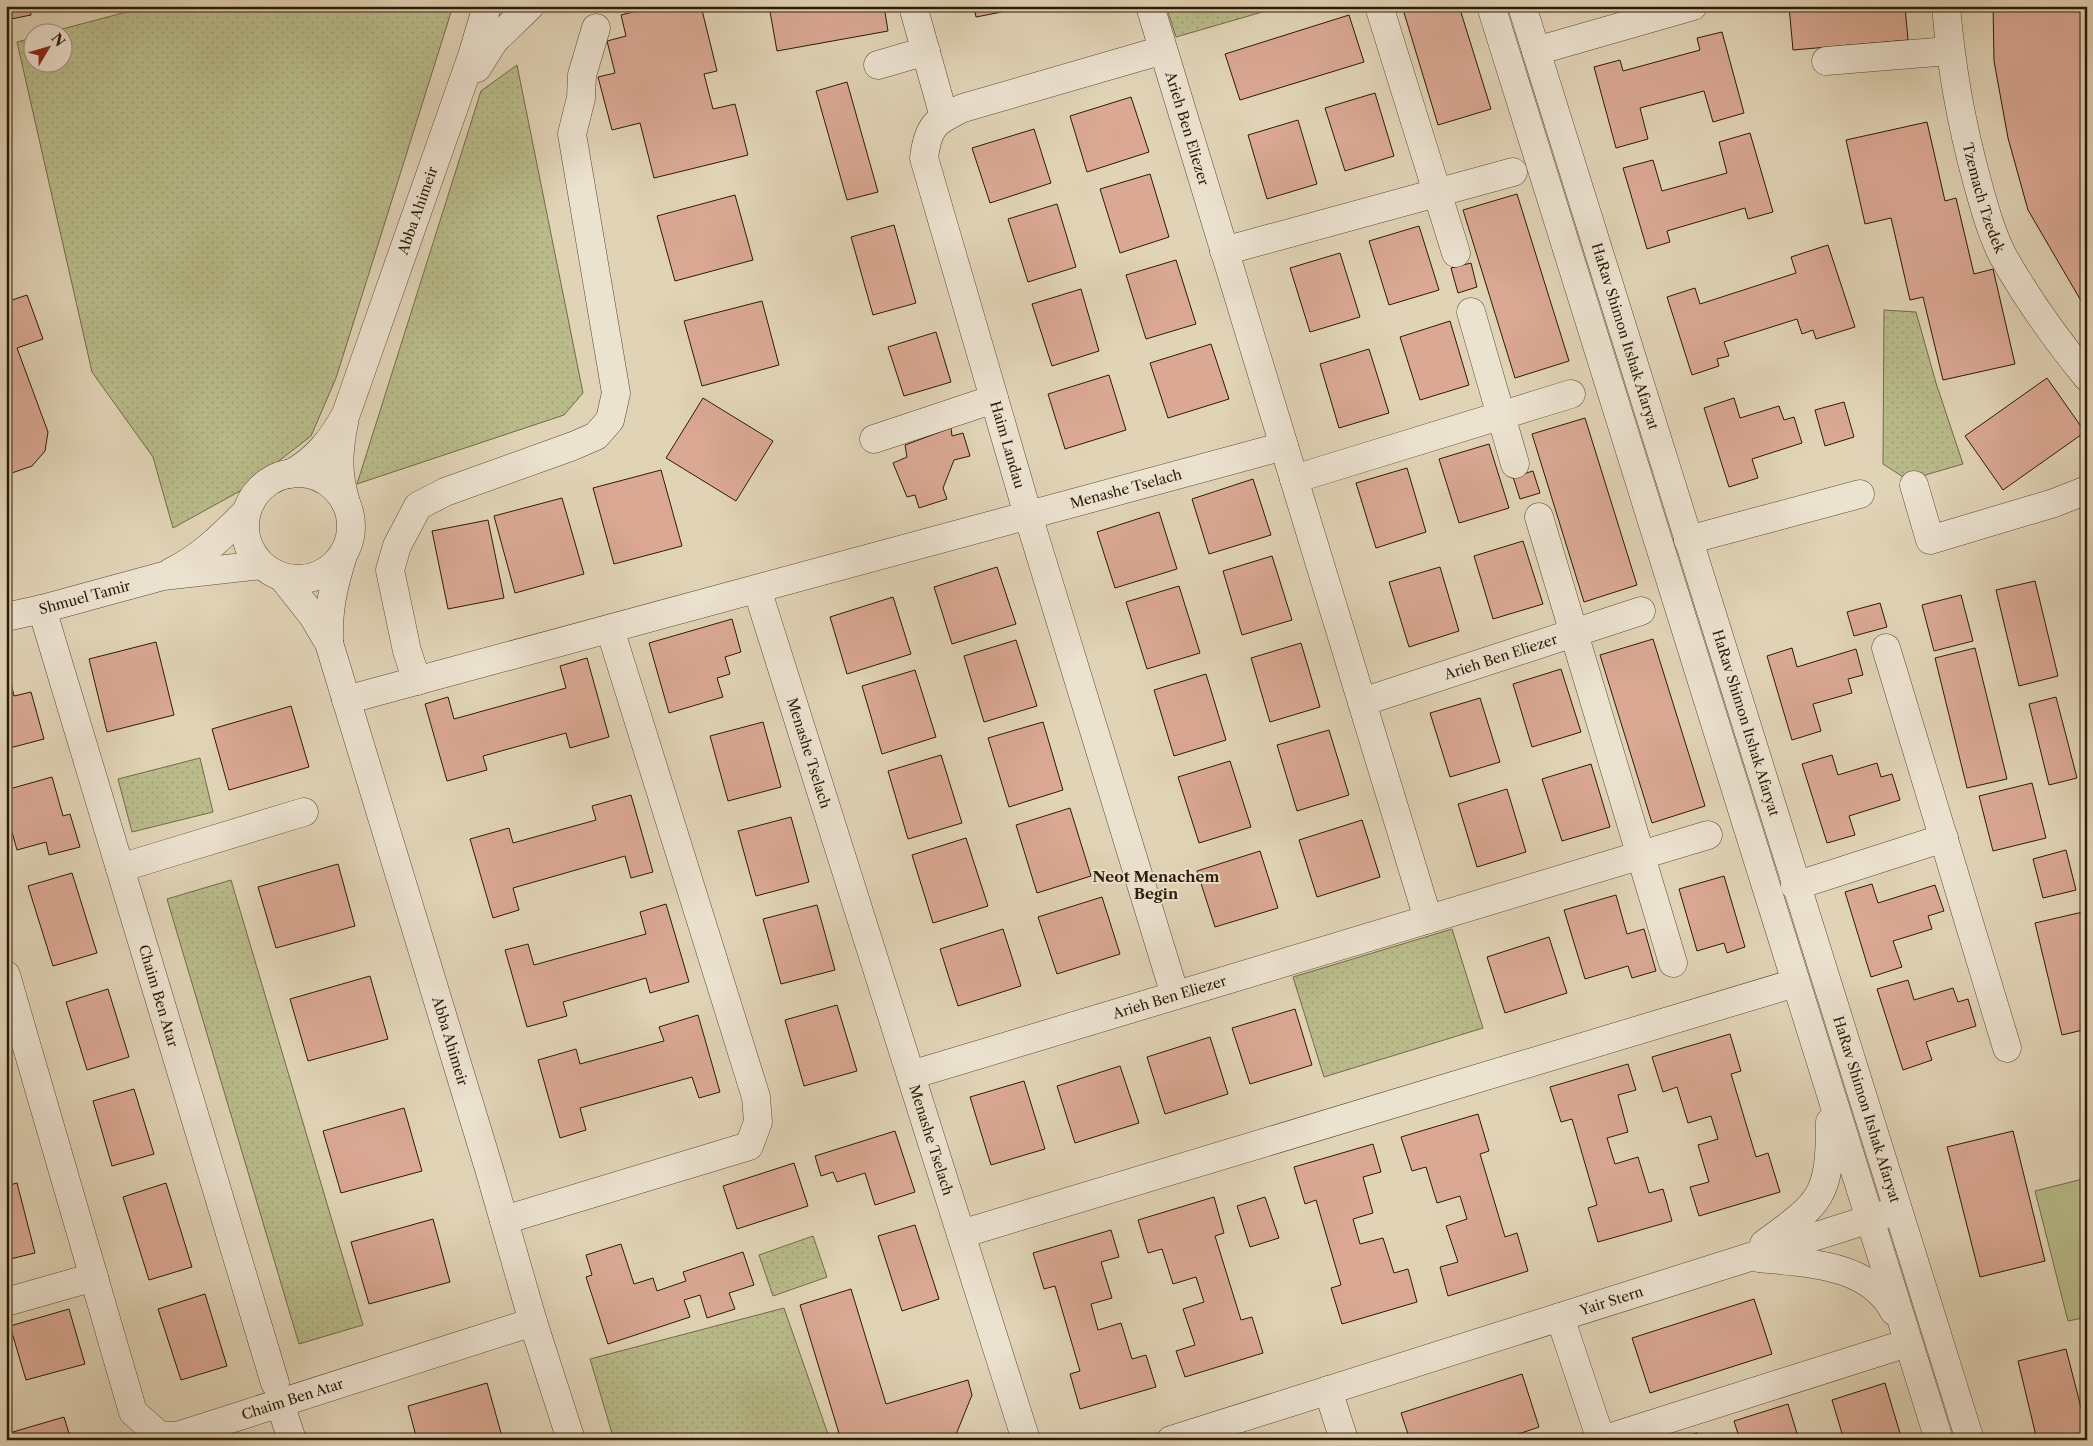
<svg xmlns="http://www.w3.org/2000/svg" width="2093" height="1446" font-family="'Libre Caslon Text',serif">
  <style>
    .grass { fill: url(#grass-dots); stroke: #726b47 }
    .pitch { fill: #b9bb8a; stroke: #726b47 }
    .building { fill: #daa893; stroke: #2c1b04 }
    .lines { fill: none; stroke-linecap: round; stroke-linejoin: round }
    .minor-casing { stroke: #594930; stroke-width: 29 }
    .minor { stroke: #ece2d0; stroke-width: 28 }
    .labels { text-anchor: middle; stroke-width: 4; stroke-linejoin: round; paint-order: stroke }
    .street-label { font-size: 14px; fill: #2c1b04; stroke: #ece2d0 }
    .neighbourhood-label { font-size: 15px; font-weight: bold; fill: #2c1b04; stroke: #ece2d0 }
  </style>
  <defs>
    <pattern id="grass-dots" width="8" height="8" patternUnits="userSpaceOnUse" patternTransform="scale(1.25)"><rect width="8" height="8" fill="#b9bb8a"/><path d="M2 2h.1M6 6h.1" fill="none" stroke="#9fa075" stroke-width="1.8" stroke-linecap="round"/></pattern>
  </defs>
  <rect width="100%" height="100%" fill="#e1d3b6"/>
  <filter id="stains"><feTurbulence type="fractalNoise" baseFrequency=".004" numOctaves="4"/><feColorMatrix values="0 0 0 0 .2 0 0 0 0 .09 0 0 0 0 .02 0 0 0 .5 -.17"/></filter>
  <radialGradient id="worn" r=".72"><stop offset=".6" stop-color="#630" stop-opacity="0"/><stop offset="1" stop-color="#630" stop-opacity=".3"/></radialGradient>
  <g class="grass">
    <path d="M149 6H453L336 378 311 436 240 491 173 528 153 457 92 372 17 42 32 38V62H62V32H51Z"/>
    <path d="M1166 6H1283L1176 37Z"/>
    <path d="M517 65 583 393 564 415 357 484 481 91Z"/>
    <path d="M1884 310 1916 312 1936 383 1963 464 1908 480 1883 464Z"/>
    <path d="M200 758 213 812 132 832 118 779Z"/>
    <path d="M231 880 363 1325 299 1344 167 899Z"/>
    <path d="M1452 929 1483 1028 1324 1077 1293 977Z"/>
    <path d="M813 1236 827 1277 773 1296 759 1255Z"/>
    <path d="M784 1308 830 1440H614L590 1359Z"/>
  </g>
  <path class="pitch" d="M2087 1178V1317L2068 1321 2035 1191Z"/>
  <g class="building">
    <path d="M6 6H30L31 15 6 20Z"/>
    <path d="M656 6H701L717 71 704 74 713 109 735 104 748 155 654 178 640 123 612 130 598 77 615 73 607 41 626 36 621 15Z"/>
    <path d="M769 6H884L888 31 777 51Z"/>
    <path d="M974 6H1033L976 17Z"/>
    <path d="M1402 6H1459L1491 109 1438 125Z"/>
    <path d="M1789 6H1905L1908 40 1793 50Z"/>
    <path d="M1993 6H2084L2087 71V311L2028 210 2008 138 1994 61Z"/>
    <path d="M1349 15 1364 62 1240 100 1225 54Z"/>
    <path d="M1722 32 1744 113 1713 122 1704 91 1640 108 1648 139 1616 148 1594 67 1620 60 1623 71 1700 50 1697 38Z"/>
    <path d="M847 82 878 192 847 200 816 91Z"/>
    <path d="M1375 93 1394 156 1345 171 1325 108Z"/>
    <path d="M1131 97 1149 152 1087 172 1070 116Z"/>
    <path d="M1298 120 1317 184 1267 199 1248 135Z"/>
    <path d="M1927 122 1945 201 1956 198 1974 274 1993 269 2015 364 1943 380 1923 297 1910 300 1891 218 1865 224 1846 140Z"/>
    <path d="M1034 129 1051 183 990 203 972 148Z"/>
    <path d="M1750 133 1773 212 1748 219 1745 208 1667 231 1670 242 1647 249 1623 168 1653 160 1662 191 1727 173 1719 142Z"/>
    <path d="M1150 174 1169 237 1120 253 1100 189Z"/>
    <path d="M1517 194 1569 361 1515 378 1463 210Z"/>
    <path d="M735 195 753 260 675 281 657 216Z"/>
    <path d="M1057 204 1076 267 1028 282 1008 219Z"/>
    <path d="M894 225 916 303 873 315 851 237Z"/>
    <path d="M1419 226 1439 290 1389 305 1369 241Z"/>
    <path d="M1828 245 1855 327 1816 339 1813 330 1802 334 1797 319 1724 342 1729 356 1717 359 1719 366 1692 375 1667 297 1695 288 1700 304 1796 273 1791 257Z"/>
    <path d="M1340 253 1360 317 1310 332 1290 268Z"/>
    <path d="M1176 260 1196 324 1146 339 1126 275Z"/>
    <path d="M1471 263 1477 287 1458 293 1451 268Z"/>
    <path d="M1081 289 1099 351 1052 366 1032 304Z"/>
    <path d="M27 295 43 339 17 348 48 432 45 451 32 466 6 475V302Z"/>
    <path d="M762 301 779 365 702 386 684 321Z"/>
    <path d="M1450 321 1469 385 1420 400 1400 337Z"/>
    <path d="M936 332 951 382 904 396 888 347Z"/>
    <path d="M1211 344 1229 399 1168 418 1150 363Z"/>
    <path d="M1369 349 1389 413 1339 428 1320 364Z"/>
    <path d="M1109 375 1126 430 1065 449 1048 394Z"/>
    <path d="M2047 378 2085 432 2003 490 1965 436Z"/>
    <path d="M703 398 773 441 736 501 666 458Z"/>
    <path d="M1734 398 1740 418 1779 406 1784 420 1794 417 1802 443 1752 459 1758 478 1729 487 1704 408Z"/>
    <path d="M1844 402 1854 437 1825 446 1815 410Z"/>
    <path d="M1585 418 1637 585 1584 602 1532 434Z"/>
    <path d="M951 428 952 436 963 433 970 456 954 460 943 488 947 499 919 508 915 495 907 497 893 463 907 457 905 445Z"/>
    <path d="M1489 444 1509 508 1459 523 1439 459Z"/>
    <path d="M1407 468 1426 532 1376 548 1356 483Z"/>
    <path d="M661 470 682 546 614 564 593 488Z"/>
    <path d="M1533 471 1540 493 1520 499 1513 477Z"/>
    <path d="M1253 479 1271 535 1209 554 1192 499Z"/>
    <path d="M562 498 584 574 515 593 494 516Z"/>
    <path d="M1159 512 1177 569 1115 588 1097 532Z"/>
    <path d="M488 520 504 598 448 609 432 531Z"/>
    <path d="M1523 541 1543 604 1493 619 1474 556Z"/>
    <path d="M1272 556 1292 620 1242 635 1223 571Z"/>
    <path d="M997 567 1016 624 952 644 934 587Z"/>
    <path d="M1440 567 1459 631 1409 647 1389 582Z"/>
    <path d="M2035 581 2058 676 2019 686 1996 590Z"/>
    <path d="M1179 586 1200 653 1147 669 1126 602Z"/>
    <path d="M1961 595 1973 641 1934 651 1922 605Z"/>
    <path d="M893 597 911 654 847 674 830 617Z"/>
    <path d="M1880 603 1887 627 1854 636 1847 612Z"/>
    <path d="M732 619 741 652 725 657 730 674 717 678 723 697 669 713 649 643Z"/>
    <path d="M1653 639 1705 806 1652 823 1600 655Z"/>
    <path d="M1016 640 1037 706 984 722 964 656Z"/>
    <path d="M156 642 174 715 107 732 89 659Z"/>
    <path d="M1301 643 1320 707 1270 722 1251 658Z"/>
    <path d="M1792 648 1797 667 1856 649 1863 675 1848 679 1852 693 1813 704 1821 731 1792 740 1767 656Z"/>
    <path d="M1975 648 2007 779 1967 788 1935 658Z"/>
    <path d="M587 658 609 737 570 748 566 733 483 756 487 770 447 781 425 704 448 697 454 719 566 688 560 666Z"/>
    <path d="M1561 669 1581 732 1532 747 1513 684Z"/>
    <path d="M915 670 936 737 882 754 862 686Z"/>
    <path d="M1206 674 1226 740 1174 756 1154 690Z"/>
    <path d="M10 679 14 696 31 692 44 739 6 749V680Z"/>
    <path d="M2056 697 2077 778 2049 785 2029 704Z"/>
    <path d="M1480 698 1500 762 1450 777 1430 713Z"/>
    <path d="M291 706 309 767 229 790 212 729Z"/>
    <path d="M763 722 781 787 728 801 710 736Z"/>
    <path d="M1043 722 1063 790 1009 807 988 738Z"/>
    <path d="M1329 730 1349 795 1297 811 1277 745Z"/>
    <path d="M941 755 962 823 908 839 888 771Z"/>
    <path d="M1832 755 1838 775 1877 763 1881 777 1892 774 1900 800 1849 816 1855 835 1827 843 1802 764Z"/>
    <path d="M1230 761 1251 827 1199 843 1178 777Z"/>
    <path d="M1591 764 1610 827 1562 841 1542 779Z"/>
    <path d="M52 777 63 816 70 814 80 847 49 855 46 842 17 850 6 811V790Z"/>
    <path d="M2032 783 2046 838 1993 851 1979 796Z"/>
    <path d="M1507 789 1526 852 1477 867 1458 804Z"/>
    <path d="M631 795 653 872 631 878 625 856 513 888 519 910 493 918 470 839 509 828 513 843 596 820 592 806Z"/>
    <path d="M1070 808 1091 876 1037 893 1016 825Z"/>
    <path d="M791 817 809 882 756 896 738 831Z"/>
    <path d="M1362 820 1380 877 1317 897 1299 840Z"/>
    <path d="M966 838 988 906 933 923 912 855Z"/>
    <path d="M2066 850 2076 890 2043 898 2033 859Z"/>
    <path d="M1260 851 1278 908 1215 927 1197 871Z"/>
    <path d="M338 864 355 926 276 948 258 887Z"/>
    <path d="M72 873 97 953 53 966 28 886Z"/>
    <path d="M1724 876 1745 947 1727 953 1724 943 1697 951 1679 889Z"/>
    <path d="M1872 884 1878 903 1935 885 1944 911 1928 916 1932 929 1893 941 1902 967 1871 977 1845 892Z"/>
    <path d="M1616 895 1627 934 1644 929 1656 971 1632 978 1628 966 1585 979 1564 910Z"/>
    <path d="M1102 897 1120 954 1057 974 1038 917Z"/>
    <path d="M666 904 689 982 650 993 646 978 563 1002 567 1016 527 1027 505 950 528 944 534 965 646 934 640 912Z"/>
    <path d="M817 905 835 970 781 984 763 919Z"/>
    <path d="M2087 911V1029L2062 1035 2035 923Z"/>
    <path d="M1003 929 1021 986 958 1006 940 949Z"/>
    <path d="M1549 937 1567 993 1505 1013 1487 957Z"/>
    <path d="M370 976 388 1039 308 1061 290 999Z"/>
    <path d="M1908 980 1914 1000 1953 988 1958 1002 1968 999 1976 1026 1926 1042 1932 1060 1903 1070 1877 989Z"/>
    <path d="M108 989 129 1057 87 1070 66 1002Z"/>
    <path d="M837 1005 857 1071 804 1086 785 1020Z"/>
    <path d="M1295 1009 1312 1065 1250 1084 1232 1028Z"/>
    <path d="M698 1015 720 1092 699 1098 692 1077 580 1108 586 1130 560 1138 538 1060 576 1049 580 1064 664 1041 659 1027Z"/>
    <path d="M1730 1034 1741 1071 1731 1074 1756 1157 1768 1153 1780 1192 1699 1216 1690 1187 1709 1182 1698 1145 1718 1139 1711 1116 1688 1123 1677 1087 1663 1092 1652 1057Z"/>
    <path d="M1210 1037 1228 1094 1165 1114 1147 1057Z"/>
    <path d="M1628 1064 1636 1090 1618 1095 1628 1132 1607 1138 1615 1164 1638 1157 1649 1193 1663 1189 1672 1221 1598 1242 1588 1208 1597 1205 1572 1119 1561 1122 1550 1087Z"/>
    <path d="M1120 1066 1139 1123 1075 1143 1057 1086Z"/>
    <path d="M1024 1081 1045 1149 991 1165 970 1097Z"/>
    <path d="M134 1089 154 1154 112 1166 93 1101Z"/>
    <path d="M404 1108 422 1171 341 1193 323 1131Z"/>
    <path d="M1478 1114 1489 1151 1480 1154 1505 1237 1517 1233 1528 1271 1448 1296 1440 1267 1458 1262 1446 1226 1467 1219 1460 1196 1437 1203 1426 1167 1412 1171 1401 1137Z"/>
    <path d="M895 1131 915 1192 875 1205 865 1173 837 1182 833 1172 821 1176 815 1156Z"/>
    <path d="M2013 1131 2045 1261 1980 1277 1947 1147Z"/>
    <path d="M1373 1144 1381 1172 1363 1177 1373 1213 1353 1219 1360 1244 1383 1238 1394 1273 1408 1269 1417 1302 1342 1324 1331 1288 1341 1285 1316 1200 1305 1204 1294 1167Z"/>
    <path d="M794 1163 808 1206 737 1229 723 1186Z"/>
    <path d="M17 1183 35 1253 6 1260V1186Z"/>
    <path d="M166 1183 192 1267 149 1280 123 1197Z"/>
    <path d="M1214 1197 1224 1233 1215 1236 1241 1320 1252 1317 1263 1353 1185 1377 1176 1351 1195 1345 1183 1309 1204 1302 1196 1277 1173 1284 1162 1249 1148 1253 1138 1220Z"/>
    <path d="M1265 1197 1279 1238 1250 1247 1237 1206Z"/>
    <path d="M433 1219 450 1282 369 1304 351 1242Z"/>
    <path d="M915 1225 939 1299 902 1311 878 1236Z"/>
    <path d="M1111 1230 1119 1257 1101 1262 1112 1298 1091 1304 1098 1330 1121 1323 1132 1359 1146 1355 1156 1387 1080 1409 1070 1374 1080 1371 1055 1286 1044 1289 1033 1253Z"/>
    <path d="M621 1244 634 1284 653 1278 657 1291 686 1281 683 1272 743 1252 754 1285 729 1293 735 1309 707 1318 700 1295 684 1300 690 1317 608 1344 586 1277 592 1275 586 1255Z"/>
    <path d="M851 1289 886 1404 968 1380 972 1395 955 1437 946 1440H841L800 1305Z"/>
    <path d="M205 1294 227 1366 181 1380 158 1309Z"/>
    <path d="M1754 1299 1772 1354 1650 1393 1632 1338Z"/>
    <path d="M69 1309 85 1364 26 1380 10 1326Z"/>
    <path d="M2066 1349 2087 1431V1440H2037L2018 1361Z"/>
    <path d="M1522 1374 1539 1427 1501 1440H1410L1401 1413Z"/>
    <path d="M487 1383 503 1440H417L408 1406Z"/>
    <path d="M1885 1383 1902 1440H1844L1832 1400Z"/>
    <path d="M1788 1404 1799 1440H1740L1734 1421Z"/>
    <path d="M64 1417 71 1440H6V1434Z"/>
    <path d="M1697 1433 1699 1440H1674Z"/>
  </g>
  <g class="lines">
    <g class="minor-casing">
      <g id="minor">
        <path d="M913 6 944 117"/>
        <path id="s1" d="M1150 6 1428 919"/>
        <path d="M1379 6 1456 253"/>
        <path d="M1491 6 1939 1440"/>
        <path id="s2" d="M1522 6 1970 1440"/>
        <path id="s3" d="M1946 6C1951 66 1961 123 1977 181 1984 206 1991 233 2003 256 2027 299 2056 339 2087 377"/>
        <path id="s4" d="M1163 50 963 108C935 121 928 126 924 158L1028 515 1175 995"/>
        <path d="M1536 51 1693 6"/>
        <path d="M1826 61 1949 51"/>
        <path d="M878 65 926 51"/>
        <path d="M477 68 494 41 530 6"/>
        <path d="M1224 251 1513 172"/>
        <path d="M1471 312 1515 464"/>
        <path d="M344 423C338 453 337 473 346 503"/>
        <path d="M874 439 994 399"/>
        <circle cx="298" cy="526" r="53"/>
        <path id="s5" d="M290 474C316 460 332 440 346 414L472 56 487 6"/>
        <path d="M1294 479 1571 394"/>
        <path d="M1914 485 1930 540 2054 503 2087 490"/>
        <path d="M1539 517 1673 963"/>
        <path d="M1688 540 1860 494"/>
        <path d="M171 572C202 557 223 535 247 511"/>
        <path id="s6" d="M283 578 313 616 329 643 490 1172 533 1322 571 1440"/>
        <path id="s7" d="M757 589 1026 1440"/>
        <path id="s8" d="M42 609 275 1383"/>
        <path id="s9" d="M6 617 42 609 163 576 262 565"/>
        <path d="M329 642C328 608 333 588 343 555"/>
        <path d="M1886 648 2007 1048"/>
        <path d="M417 681 407 651 390 570 397 546 418 506 445 492 573 446 596 436 610 420 616 393 572 134 581 98 582 75 596 28"/>
        <path id="s10" d="M346 700 1284 446"/>
        <path id="s11" d="M1362 702 1641 611"/>
        <path d="M120 868 304 812"/>
        <path d="M1795 886 1944 838"/>
        <path id="s12" d="M6 975 133 1412 159 1435 177 1436 202 1428 533 1322"/>
        <path id="s13" d="M911 1075 1708 835"/>
        <path d="M504 1220 749 1146 758 1122 756 1097 610 629"/>
        <path d="M961 1234 1795 983"/>
        <path d="M1764 1244C1822 1202 1830 1196 1830 1122"/>
        <path d="M1759 1258C1806 1263 1868 1263 1894 1311"/>
        <path d="M6 1302 94 1277"/>
        <path d="M1560 1317 1601 1440"/>
        <path d="M1328 1390 1344 1440"/>
        <path d="M280 1403 292 1440"/>
        <path id="s14" d="M1171 1440 1886 1214"/>
        <path d="M1602 1440 1892 1348"/>
      </g>
    </g>
    <use href="#minor" class="minor"/>
  </g>
  <g class="labels">
    <g class="street-label">
      <text dy="5" stroke="none"><textPath href="#s1" startOffset="128">Arieh Ben Eliezer</textPath></text>
      <text dy="5" stroke="none"><textPath href="#s3" startOffset="196">Tzemach Tzedek</textPath></text>
      <text dy="5" stroke="none"><textPath href="#s5" startOffset="299">Abba Ahimeir</textPath></text>
      <text dy="5" stroke="none"><textPath href="#s2" startOffset="346">HaRav Shimon Itshak Afaryat</textPath></text>
      <text dy="5" stroke="none"><textPath href="#s4" startOffset="575">Haim Landau</textPath></text>
      <text dy="5" stroke="none"><textPath href="#s10" startOffset="808">Menashe Tselach</textPath></text>
      <text dy="5" stroke="none"><textPath href="#s9" startOffset="81">Shmuel Tamir</textPath></text>
      <text dy="5" stroke="none"><textPath href="#s11" startOffset="146">Arieh Ben Eliezer</textPath></text>
      <text dy="5" stroke="none"><textPath href="#s2" startOffset="751">HaRav Shimon Itshak Afaryat</textPath></text>
      <text dy="5" stroke="none"><textPath href="#s7" startOffset="172">Menashe Tselach</textPath></text>
      <text dy="5" stroke="none"><textPath href="#s8" startOffset="404">Chaim Ben Atar</textPath></text>
      <text dy="5" stroke="none"><textPath href="#s13" startOffset="270">Arieh Ben Eliezer</textPath></text>
      <text dy="5" stroke="none"><textPath href="#s6" startOffset="496">Abba Ahimeir</textPath></text>
      <text dy="5" stroke="none"><textPath href="#s2" startOffset="1156">HaRav Shimon Itshak Afaryat</textPath></text>
      <text dy="5" stroke="none"><textPath href="#s7" startOffset="578">Menashe Tselach</textPath></text>
      <text dy="5" stroke="none"><textPath href="#s14" startOffset="462">Yair Stern</textPath></text>
      <text dy="5" stroke="none"><textPath href="#s12" startOffset="629">Chaim Ben Atar</textPath></text>
    </g>
    <g class="neighbourhood-label">
      <text x="1156" y="882">Neot Menachem<tspan x="1156" dy="17">Begin</tspan></text>
    </g>
  </g>
  <rect width="2093" height="1446" fill="none" stroke="#e1d3b6" stroke-width="25"/>
  <rect x="8" y="8" width="2078" height="1431" fill="none" stroke="#2c1b04" stroke-width="2.5"/>
  <rect x="12" y="12" width="2068" height="1421" fill="none" stroke="#2c1b04"/>
  <g transform="translate(48 48) rotate(52)"><circle r="24" fill="#ece2d0" stroke="#9f927e"/>
  <path d="M0-4L9 19L0 12L-9 19Z" fill="#8f2418"/>
  <text y="-8" font-size="14" font-weight="bold" text-anchor="middle" fill="#2c1b04">N</text>
  </g>
  <rect width="100%" height="100%" filter="url(#stains)"/>
  <rect width="100%" height="100%" fill="url(#worn)"/>
</svg>
